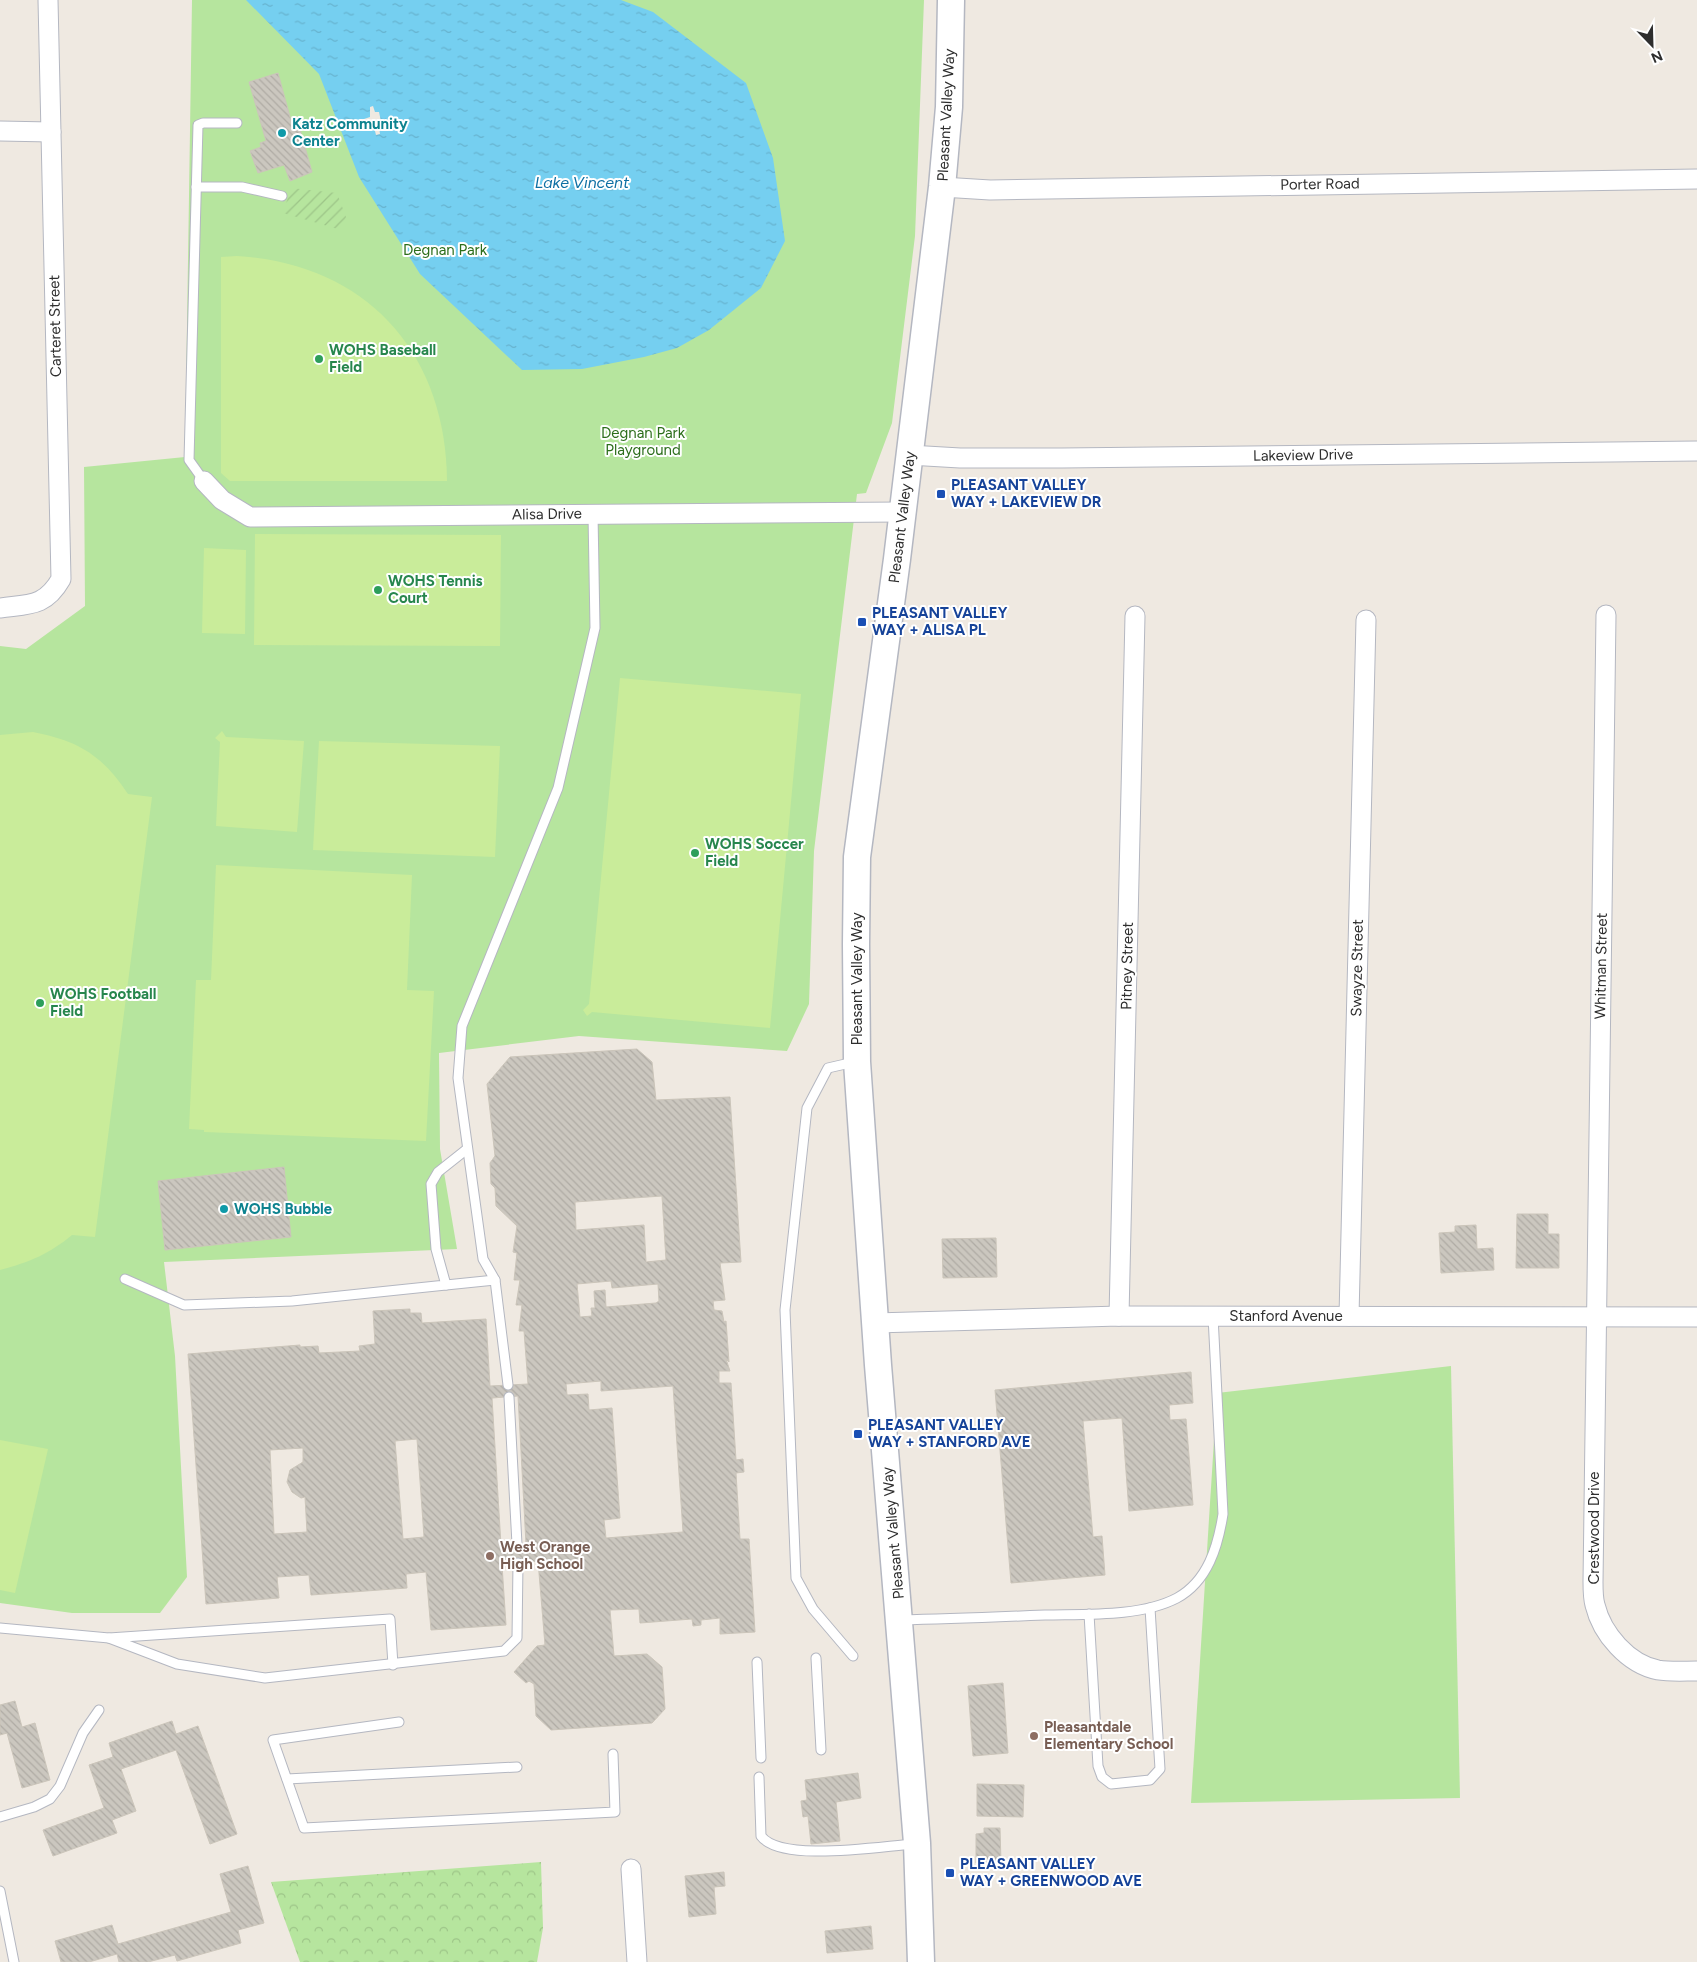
<svg xmlns="http://www.w3.org/2000/svg" width="1697" height="1962" font-family="Figtree,sans-serif">
  <style>
    .forest { fill: url(#forest-crowns) }
    .park { fill: #b6e59e }
    .garden { fill: url(#garden-furrows) }
    .pitch { fill: #c9ec9a }
    .water { fill: url(#water-ripples) }
    .pier { fill: #efe9e1 }
    .building { fill: url(#building-back-hatch); stroke: #cbc5ba; fill-rule: evenodd }
    .lines { fill: none; stroke-linecap: round; stroke-linejoin: round }
    .lane-casing { stroke: #b4b7c1; stroke-width: 11 }
    .street-casing { stroke: #b4b7c1; stroke-width: 21 }
    .secondary-casing { stroke: #b4b7c1; stroke-width: 29 }
    .lane { stroke: #fff; stroke-width: 9 }
    .street { stroke: #fff; stroke-width: 19 }
    .secondary { stroke: #fff; stroke-width: 26 }
    .culture-dot { fill: #0f9aa8; stroke: #fff; stroke-width: 2 }
    .leisure-dot { fill: #2e9e5b; stroke: #fff; stroke-width: 2 }
    .transit-dot { fill: #1a4fb4; stroke: #fff; stroke-width: 2 }
    .education-dot { fill: #8d6e63; stroke: #fff; stroke-width: 2 }
    .labels { text-anchor: middle; stroke-width: 4; stroke-linejoin: round; paint-order: stroke }
    .street-label { font-size: 15px; fill: #2e2e2e; stroke: #fff }
    .culture-label { font-size: 15px; font-weight: bold; fill: #0d838f; stroke: #fff; text-anchor: start }
    .park-label { font-size: 15px; fill: #2c6e1b; stroke: #fff }
    .leisure-label { font-size: 15px; font-weight: bold; fill: #27864d; stroke: #fff; text-anchor: start }
    .transit-label { font-size: 15px; font-weight: bold; fill: #164399; stroke: #fff; text-anchor: start }
    .education-label { font-size: 15px; font-weight: bold; fill: #785e54; stroke: #fff; text-anchor: start }
    .water-label { font-size: 16px; font-style: italic; fill: #0d6fa3; stroke: #fff }
  </style>
  <defs>
    <pattern id="forest-crowns" width="20" height="18" patternUnits="userSpaceOnUse" patternTransform="scale(1.25)"><rect width="20" height="18" fill="#b6e59e"/><path d="M2 6a3 3 0 1 1 6 0M12 15a3 3 0 1 1 6 0" fill="none" stroke="#9dc588"/></pattern>
    <pattern id="garden-furrows" width="10" height="10" patternUnits="userSpaceOnUse" patternTransform="scale(1.25)"><rect width="10" height="10" fill="#b6e59e"/><path d="M-1 1l2-2M0 10L10 0M9 11l2-2" fill="none" stroke="#9dc588"/></pattern>
    <pattern id="water-ripples" width="26" height="14" patternUnits="userSpaceOnUse" patternTransform="scale(1.25)"><rect width="26" height="14" fill="#75cff0"/><path d="M2 4q2-2 4 0t4 0M15 11q2-2 4 0t4 0" fill="none" stroke="#66b2ce"/></pattern>
    <pattern id="building-back-hatch" width="6" height="6" patternUnits="userSpaceOnUse" patternTransform="scale(1.25)"><rect width="6" height="6" fill="#cbc7bf"/><path d="M-1 5l2 2M0 0l6 6M5-1l2 2" fill="none" stroke="#afaba4"/></pattern>
  </defs>
  <rect width="100%" height="100%" fill="#efe9e1"/>
  <path class="forest" d="M541 1862 543 1928 537 1962H300L271 1882Z"/>
  <g class="park">
    <path d="M192 0H924L915 236 892 423 866 493 857 494 814 851 809 1004 787 1051 579 1036 439 1053 440 1149 457 1249 164 1262 175 1356 187 1577 160 1613H72L0 1603V646L26 649 85 606 84 467 185 457Z"/>
    <path d="M1451 1366 1460 1798 1191 1803 1217 1393Z"/>
  </g>
  <path class="garden" d="M291 188 337 193 346 217 341 230 283 213Z"/>
  <g class="pitch">
    <path d="M237 256C367 264 446 353 447 481H230L221 473V257Z"/>
    <path d="M255 534 501 535 500 646 254 645Z"/>
    <path d="M204 548 246 550 245 634 202 633Z"/>
    <path d="M620 678 801 694 770 1028 592 1012 587 1016 583 1010 589 1004Z"/>
    <path d="M222 731 226 737 304 741 297 832 216 826 220 742 215 738Z"/>
    <path d="M33 732C79 741 102 755 128 794L152 797 95 1237 72 1235C49 1254 30 1262 0 1270V735Z"/>
    <path d="M319 741 500 746 495 857 313 850Z"/>
    <path d="M216 865 412 875 407 990 434 991 426 1141 204 1132V1130L189 1129 196 980H211Z"/>
    <path d="M0 1440 48 1449 15 1593 0 1590Z"/>
  </g>
  <path class="water" d="M246 0H621L653 12 746 83 773 158 785 241 761 288 709 330 677 348 644 357 582 369 522 370 420 274 359 177 319 74Z"/>
  <path class="pier" d="M373 106 375 112H379L382 126 379 127 380 134 376 135 374 127 371 125 354 130 352 123 370 117V107Z"/>
  <g class="building">
    <path d="M278 73 292 124 298 122 312 172 290 181 284 165 258 173 250 151 261 147 260 143 266 141 249 82Z"/>
    <path d="M637 1049 652 1062 656 1100 730 1097 741 1262 720 1263 725 1300 713 1301 714 1310 722 1311 724 1322 726 1321 729 1362 726 1359 730 1371H719V1383H731L736 1460 743 1459 744 1472 736 1473 740 1539H749L755 1632 720 1634V1618L701 1620V1625L693 1626 692 1619 640 1623 639 1609 610 1610 614 1656 647 1654 662 1667 665 1709 652 1723 551 1730 536 1716 534 1684 529 1681 526 1683 514 1672 537 1646 545 1645 538 1561 502 1565 506 1625 431 1630 426 1572 406 1574 407 1588 311 1595 309 1575 277 1577 279 1598 206 1604 188 1354 300 1345V1347L318 1346 319 1353 360 1351 359 1346 375 1344 373 1311 410 1309V1313H421L422 1323 486 1319 490 1386 528 1384 524 1331H519L522 1305H516L520 1280H514L517 1253 513 1252 517 1226 496 1206 495 1188 491 1184 490 1163 495 1156 487 1084 510 1057ZM662 1196 666 1260 646 1262 644 1225 576 1230 575 1202ZM611 1281 612 1288 658 1284 659 1301 656 1303 606 1307 605 1290 594 1291 595 1308H591L592 1316 580 1317 577 1284ZM601 1381V1391L673 1386 683 1532 606 1538 604 1520 620 1518 612 1408 589 1410 588 1394 567 1395 566 1384ZM518 1396 526 1544 501 1545 492 1398ZM417 1439 424 1537 403 1539 395 1441ZM303 1448V1462L290 1470 287 1482 292 1492 301 1498 305 1497 307 1532 274 1534 270 1450Z"/>
    <path d="M284 1167 291 1237 165 1250 158 1181Z"/>
    <path d="M1517 1214H1548V1234H1559V1268H1516Z"/>
    <path d="M1476 1225 1477 1249 1493 1248 1494 1270 1441 1273 1439 1233 1455 1232V1226Z"/>
    <path d="M996 1238 997 1277 943 1278 942 1239Z"/>
    <path d="M1191 1372 1193 1403 1169 1405 1170 1420 1186 1419 1193 1505 1129 1511 1122 1418 1083 1421 1093 1537 1102 1536 1105 1575 1011 1583 995 1390Z"/>
    <path d="M1003 1683 1008 1753 973 1756 968 1686Z"/>
    <path d="M15 1701 22 1727 35 1723 50 1780 22 1788 7 1733 0 1735V1705Z"/>
    <path d="M172 1721 176 1734 198 1726 237 1834 210 1844 176 1750 121 1769 136 1811 112 1820 117 1833 53 1856 43 1830 104 1808 89 1765 113 1757 109 1743Z"/>
    <path d="M858 1773 861 1798 836 1802 840 1841 811 1844 808 1816 803 1817 801 1801 807 1800 805 1780Z"/>
    <path d="M977 1784 1024 1785 1023 1817 977 1816Z"/>
    <path d="M984 1828H1000L1001 1863H976V1834L984 1833Z"/>
    <path d="M248 1866 264 1923 238 1930 241 1943 177 1961 175 1955 148 1962H119L117 1954 89 1962H61L55 1941 112 1925 118 1944 231 1912 220 1874Z"/>
    <path d="M724 1872 725 1886 714 1887 716 1914 689 1917 685 1876Z"/>
    <path d="M871 1926 873 1949 827 1953 825 1931Z"/>
  </g>
  <g class="lines">
    <g class="lane-casing">
      <g id="lane">
        <path d="M196 187H242L282 196"/>
        <path d="M204 481 189 460 198 125 203 123H237"/>
        <path d="M125 1279 184 1305 292 1301 446 1285 436 1249 431 1184 438 1172 467 1149"/>
        <path d="M446 1285 495 1280"/>
        <path d="M508 1385 495 1280 483 1259 458 1078 462 1026 558 788 595 628 593 514"/>
        <path d="M509 1397 517 1544"/>
        <path d="M1089 1614 1098 1766 1102 1777 1111 1784 1150 1780 1160 1769 1150 1608"/>
        <path d="M900 1620C949 1619 997 1617 1045 1615 1085 1614 1141 1617 1177 1598 1208 1581 1218 1546 1223 1514L1213 1316"/>
        <path d="M0 1628 109 1638 390 1619 393 1665"/>
        <path d="M109 1638 177 1664 265 1678 504 1651 517 1638 518 1563"/>
        <path d="M853 1656 813 1609 796 1578 785 1310 807 1108 828 1068 854 1062"/>
        <path d="M816 1658 821 1750"/>
        <path d="M757 1662 761 1758"/>
        <path d="M399 1722 273 1740 304 1828 615 1812 613 1754"/>
        <path d="M759 1777 761 1836C781 1863 881 1846 914 1844"/>
        <path d="M287 1779 517 1767"/>
        <path d="M0 1817 34 1807 50 1799 60 1786 83 1733 99 1710"/>
        <path d="M0 1891 14 1962"/>
      </g>
    </g>
    <g class="street-casing">
      <g id="street">
        <path d="M0 131 51 132"/>
        <path d="M942 187 990 190 1697 179"/>
        <path d="M909 455 960 458H1062L1697 451"/>
        <path d="M204 481 222 500 250 517 902 512"/>
        <path d="M0 608C29 604 45 607 61 579L48 0"/>
        <path d="M1606 615 1593 1582C1593 1589 1593 1598 1595 1605 1602 1634 1628 1664 1658 1670 1670 1672 1684 1671 1697 1671"/>
        <path d="M1119 1316 1135 616"/>
        <path d="M1349 1316 1366 620"/>
        <path d="M875 1323 1119 1316 1697 1317"/>
        <path d="M631 1869 637 1962"/>
      </g>
    </g>
    <g class="secondary-casing">
      <path id="secondary" d="M921 1962 917 1843 878 1365 857 1062 856 944 857 857 897 559 942 187 949 107 951 0"/>
    </g>
    <use href="#lane" class="lane"/>
    <use href="#street" class="street"/>
    <use href="#secondary" class="secondary"/>
  </g>
  <g class="culture-dot">
    <circle cx="282" cy="133" r="5"/>
    <circle cx="224" cy="1209" r="5"/>
  </g>
  <g class="leisure-dot">
    <circle cx="319" cy="359" r="5"/>
    <circle cx="378" cy="590" r="5"/>
    <circle cx="695" cy="853" r="5"/>
    <circle cx="40" cy="1003" r="5"/>
  </g>
  <g class="transit-dot">
    <rect x="936" y="489" width="10" height="10" rx="2.5"/>
    <rect x="857" y="617" width="10" height="10" rx="2.5"/>
    <rect x="853" y="1429" width="10" height="10" rx="2.5"/>
    <rect x="945" y="1868" width="10" height="10" rx="2.5"/>
  </g>
  <g class="education-dot">
    <circle cx="490" cy="1556" r="5"/>
    <circle cx="1034" cy="1736" r="5"/>
  </g>
  <g class="labels">
    <g class="street-label">
      <text transform="translate(946 115) rotate(-87)" y="5">Pleasant Valley Way</text>
      <text transform="translate(1320 184) rotate(-1)" y="5">Porter Road</text>
      <text transform="translate(55 326) rotate(-91)" y="5">Carteret Street</text>
      <text transform="translate(1303 455) rotate(-1)" y="5">Lakeview Drive</text>
      <text transform="translate(547 514) rotate(-1)" y="5">Alisa Drive</text>
      <text transform="translate(902 517) rotate(-83)" y="5">Pleasant Valley Way</text>
      <text transform="translate(1127 966) rotate(-89)" y="5">Pitney Street</text>
      <text transform="translate(1601 966) rotate(-89)" y="5">Whitman Street</text>
      <text transform="translate(1357 968) rotate(-89)" y="5">Swayze Street</text>
      <text transform="translate(857 979) rotate(-90)" y="5">Pleasant Valley Way</text>
      <text x="1286" y="1321">Stanford Avenue</text>
      <text transform="translate(1594 1528) rotate(-90)" y="5">Crestwood Drive</text>
      <text transform="translate(893 1533) rotate(-95)" y="5">Pleasant Valley Way</text>
    </g>
    <g class="culture-label">
      <text x="292" y="129">Katz Community<tspan x="292" dy="17">Center</tspan></text>
      <text x="234" y="1214">WOHS Bubble</text>
    </g>
    <g class="park-label">
      <text x="445" y="255">Degnan Park</text>
      <text x="643" y="438">Degnan Park<tspan x="643" dy="17">Playground</tspan></text>
    </g>
    <g class="leisure-label">
      <text x="329" y="355">WOHS Baseball<tspan x="329" dy="17">Field</tspan></text>
      <text x="388" y="586">WOHS Tennis<tspan x="388" dy="17">Court</tspan></text>
      <text x="705" y="849">WOHS Soccer<tspan x="705" dy="17">Field</tspan></text>
      <text x="50" y="999">WOHS Football<tspan x="50" dy="17">Field</tspan></text>
    </g>
    <g class="transit-label">
      <text x="951" y="490">PLEASANT VALLEY<tspan x="951" dy="17">WAY + LAKEVIEW DR</tspan></text>
      <text x="872" y="618">PLEASANT VALLEY<tspan x="872" dy="17">WAY + ALISA PL</tspan></text>
      <text x="868" y="1430">PLEASANT VALLEY<tspan x="868" dy="17">WAY + STANFORD AVE</tspan></text>
      <text x="960" y="1869">PLEASANT VALLEY<tspan x="960" dy="17">WAY + GREENWOOD AVE</tspan></text>
    </g>
    <g class="education-label">
      <text x="500" y="1552">West Orange<tspan x="500" dy="17">High School</tspan></text>
      <text x="1044" y="1732">Pleasantdale<tspan x="1044" dy="17">Elementary School</tspan></text>
    </g>
    <g class="water-label">
      <text x="582" y="188">Lake Vincent</text>
    </g>
  </g>
  <g transform="translate(1652 45) rotate(157)" stroke="#ffffff" stroke-width="4" paint-order="stroke">
  <path d="M0-4L9 19L0 12L-9 19Z" fill="#2e2e2e"/>
  <text y="-8" font-size="14" font-weight="bold" text-anchor="middle" fill="#2e2e2e">N</text>
  </g>
</svg>
